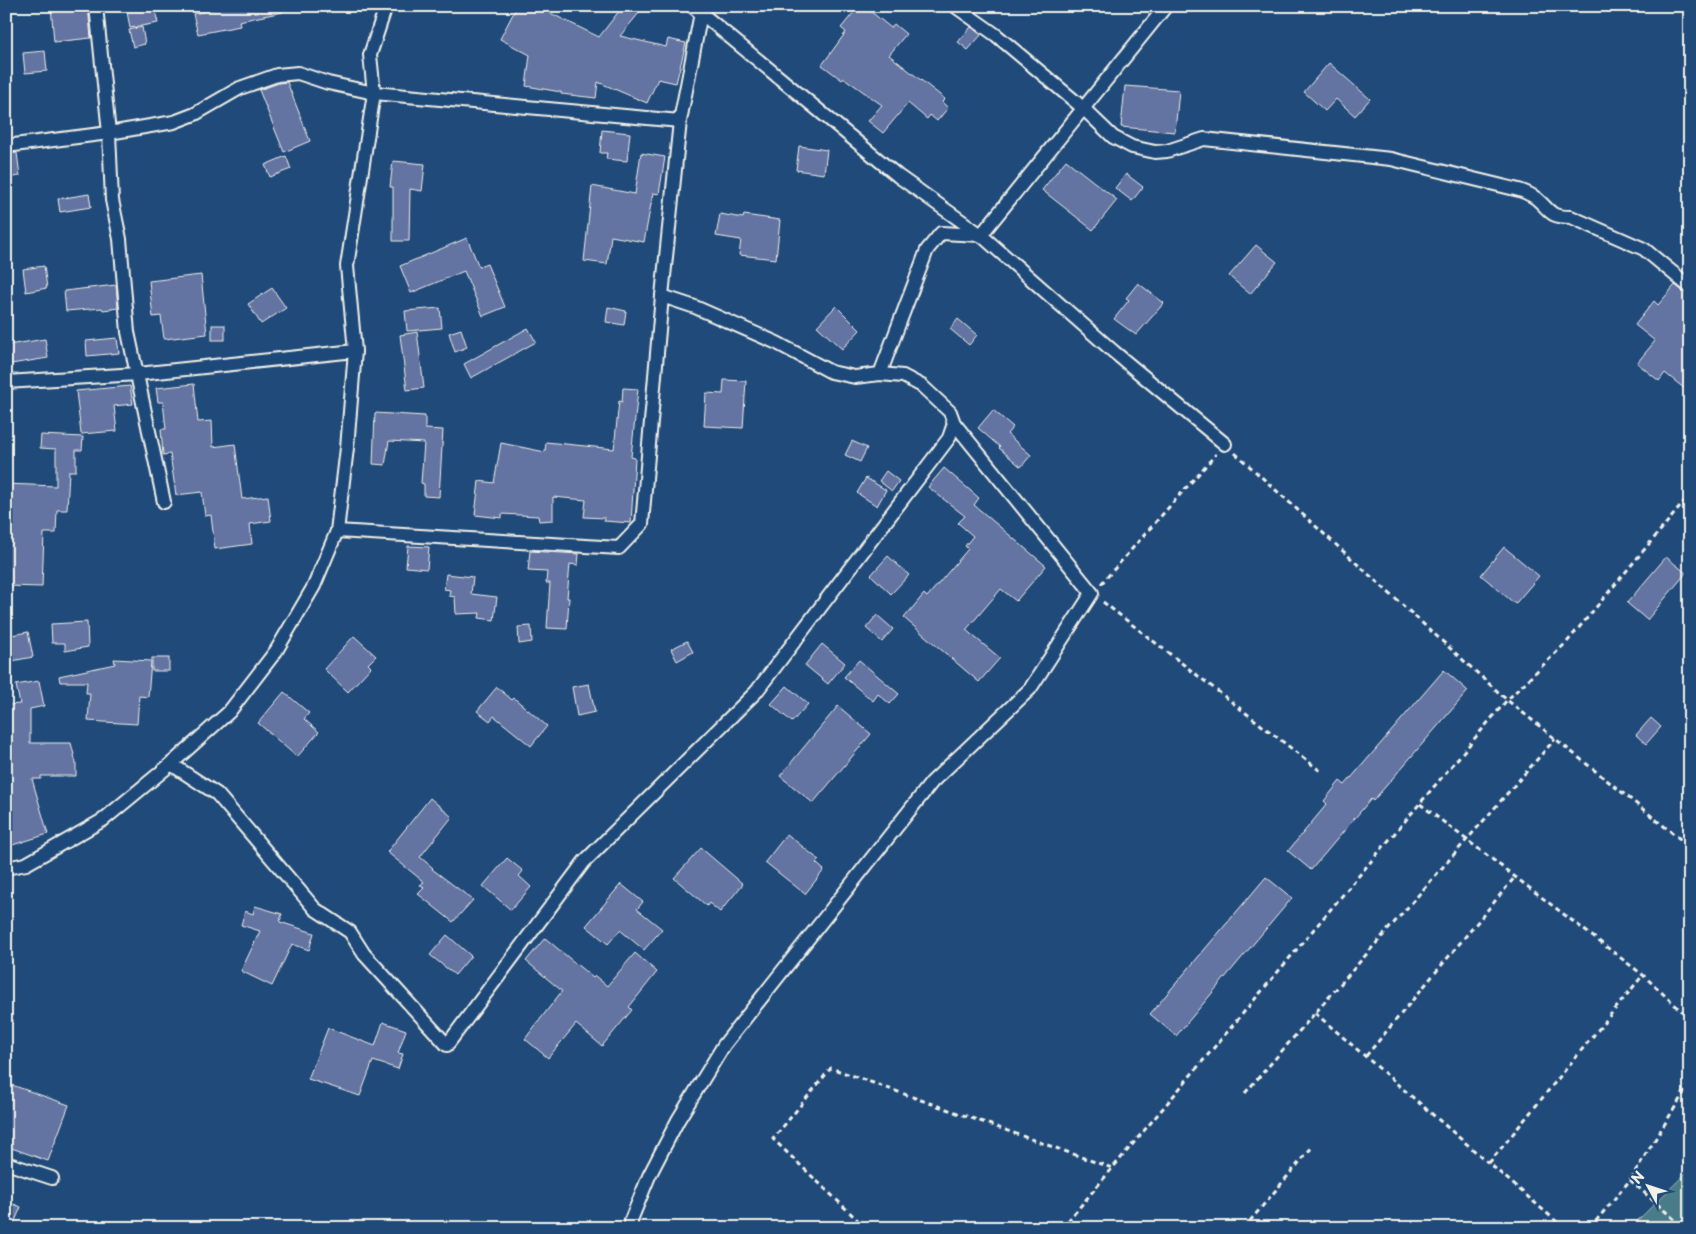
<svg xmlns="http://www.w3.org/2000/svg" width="1696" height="1234" font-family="'Playpen Sans',sans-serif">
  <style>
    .green { fill: #4a7c88; stroke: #9fb6b8 }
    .building { fill: #6373a2; stroke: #f4f1e8 }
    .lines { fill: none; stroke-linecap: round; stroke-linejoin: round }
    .minor-casing { stroke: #f4f1e8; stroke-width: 16 }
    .path { stroke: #f4f1e8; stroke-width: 3; stroke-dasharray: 5 4; stroke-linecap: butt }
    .minor { stroke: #1f4a7a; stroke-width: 12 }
  </style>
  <rect width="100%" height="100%" fill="#1f4a7a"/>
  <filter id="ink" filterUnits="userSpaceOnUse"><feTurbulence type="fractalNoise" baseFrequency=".02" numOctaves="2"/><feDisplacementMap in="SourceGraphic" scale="10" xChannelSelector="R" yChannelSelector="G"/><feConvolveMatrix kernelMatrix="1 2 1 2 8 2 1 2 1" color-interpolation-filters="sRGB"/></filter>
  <g filter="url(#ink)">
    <path class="green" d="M1690 1169V1228H1630Z"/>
    <g class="building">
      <path d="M51 6H88L91 38 54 42Z"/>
      <path d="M126 6H154L158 23 130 28Z"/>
      <path d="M230 6H283V12L239 21 240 26 198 34 193 14Z"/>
      <path d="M517 6H548L546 11 599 37 623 6H630L639 13 620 36 666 47 668 39 686 43 676 83 658 79 647 103 598 82 596 98 561 94V92L526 86 530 55 500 39Z"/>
      <path d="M859 6H864L891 28 894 24 906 34 889 55 945 99 942 102 948 108 937 121 930 115 927 119 908 103 883 133 868 121 882 105 844 78 842 80 822 65 846 32 841 28Z"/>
      <path d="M142 27 145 44 133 47 129 30Z"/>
      <path d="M971 27 981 35 968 50 958 42Z"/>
      <path d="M45 51 47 71 25 73 23 53Z"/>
      <path d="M1329 63 1370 99 1355 116 1336 99 1325 111 1304 92Z"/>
      <path d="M287 82 310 141 284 152 259 90 279 83Z"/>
      <path d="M1125 86 1179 90 1175 132 1121 127Z"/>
      <path d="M602 130 630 133 627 161 606 159 607 153H600Z"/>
      <path d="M799 146 827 150 824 174 796 170Z"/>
      <path d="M17 153 20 176 6 178V154Z"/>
      <path d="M641 153 665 157 659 194 653 193 644 242 611 236 607 264 584 261 592 186 635 194Z"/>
      <path d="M286 156 291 169 270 177 265 165Z"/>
      <path d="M1066 160 1117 200 1093 230 1042 190Z"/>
      <path d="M393 161 425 164 422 191 410 189 409 241H393V187H390Z"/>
      <path d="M1126 174 1143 187 1132 201 1115 188Z"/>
      <path d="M89 194 91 207 60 212 58 199Z"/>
      <path d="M720 214 743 218 744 215 780 220 776 259 739 255 741 240 716 236Z"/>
      <path d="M467 238 479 267 487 264 505 307 483 316 464 271 411 293 400 266Z"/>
      <path d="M1256 245 1277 262 1250 294 1229 276Z"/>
      <path d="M44 266 47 288 26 292 23 269Z"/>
      <path d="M201 275 207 334 164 339 161 316 153 317 149 281Z"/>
      <path d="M1138 283 1164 303 1136 335 1114 319 1129 300 1126 298Z"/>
      <path d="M116 285 118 308 103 310 102 308 66 311 64 291Z"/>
      <path d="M1675 285 1685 293 1690 295V393L1665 373 1659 381 1637 363 1655 341 1635 325 1654 301 1658 305Z"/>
      <path d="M272 288 286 308 261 324 248 304Z"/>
      <path d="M836 306 860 330 842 349 817 326Z"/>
      <path d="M608 307 626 311 624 325 606 322Z"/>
      <path d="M440 308 442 328 407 331 405 311Z"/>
      <path d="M958 319 977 335 969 345 950 329Z"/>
      <rect x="212" y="325" width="13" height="15"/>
      <path d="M528 328 536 342 471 378 464 364Z"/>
      <path d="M461 329 467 347 455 352 449 333Z"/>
      <path d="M417 332 424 388 407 390 400 335Z"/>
      <path d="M117 338 119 353 87 356 86 341Z"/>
      <path d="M45 339 48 358 11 364 8 345Z"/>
      <path d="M724 380 746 381 743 428 704 426 706 393 723 394Z"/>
      <path d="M194 384 198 422 212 421 213 447 235 444 242 499 268 496 271 521 250 524 252 544 215 549 211 515 205 516 202 492 176 495 170 454 163 455 161 429H166L163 402H158L156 388Z"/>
      <path d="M130 386 133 404 114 406 117 431 81 434 76 391Z"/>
      <path d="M623 388 638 389 631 457 635 458 631 523 604 521 605 518 584 517 586 500 553 497V520L539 521 538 516 502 514V518L475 515 479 481 494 483 501 443 545 452 546 442 614 449 619 401 622 402Z"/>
      <path d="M993 410 1013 427 1007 434 1031 455 1021 467 999 448 1000 447 978 428Z"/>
      <path d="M375 413 425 416V429L443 430 439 497 424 496V484L421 483 424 443 389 441 385 465 373 464Z"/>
      <path d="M41 435 83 437 82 450H76V471H69L67 510H57L56 533H44L42 587 6 586V484L56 486V449L40 448Z"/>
      <path d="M852 441 867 448 860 462 845 455Z"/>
      <path d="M944 468 979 498 974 505 1046 566 1016 601 1001 589 966 630 1000 658 979 682 904 618 924 594 927 597 968 549 965 546 973 536 958 523 965 516 928 487Z"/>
      <path d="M886 471 899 481 892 491 879 481Z"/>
      <path d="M866 478 886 490 877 506 857 493Z"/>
      <path d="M408 546 429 547 427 569 406 567Z"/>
      <path d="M1504 547 1539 576 1515 604 1481 575Z"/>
      <path d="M530 551 579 554 578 565 570 564 567 598H569L567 629 547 628 550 583H546L547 572 528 571Z"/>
      <path d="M888 556 909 575 891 594 871 575Z"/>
      <path d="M1666 557 1686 573 1647 620 1627 603Z"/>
      <path d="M446 574 473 577 471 594 497 597 494 620 479 618 480 613 456 614 455 597 449 596 450 590 444 589Z"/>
      <path d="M877 615 893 629 882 642 866 628Z"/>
      <path d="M87 622 88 647 65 651V643H52L51 624Z"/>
      <path d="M531 626 532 642 519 644 518 627Z"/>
      <path d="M28 632 33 657 6 662V636Z"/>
      <path d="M354 636 376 656 368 664 371 667 348 692 324 669Z"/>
      <path d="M687 641 693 652 677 661 671 649Z"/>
      <path d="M822 644 845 663 828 684 805 665Z"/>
      <rect x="152" y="658" width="17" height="13"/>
      <path d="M114 659 151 661 148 697 139 696 137 724 88 721 90 693H86L87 682H60L59 676 115 664Z"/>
      <path d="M859 660 899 694 890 704 878 694 873 701 844 677Z"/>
      <path d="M1444 670 1468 691 1373 801 1371 799 1311 870 1288 851 1327 804 1324 801 1340 781 1345 785Z"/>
      <path d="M39 681 44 706 30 709V743H71L76 763V776H41V779H32L48 834 6 847V705L20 704 16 685Z"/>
      <path d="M589 684 595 712 577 716 572 687Z"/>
      <path d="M787 686 808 704 792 722 771 704Z"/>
      <path d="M497 687 512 700 514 698 547 726 531 746 494 716 490 721 477 711Z"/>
      <path d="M284 692 309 713 304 719 319 732 297 757 258 723Z"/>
      <path d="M838 706 871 734 813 803 780 776Z"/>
      <path d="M1651 718 1661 727 1646 744 1636 735Z"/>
      <path d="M430 798 452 817 420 857 433 868 432 869 473 900 453 922 418 894 424 888 420 885 424 882 387 852Z"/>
      <path d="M787 834 819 860 816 863 824 870 805 894 765 862Z"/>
      <path d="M701 848 743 884 720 912 709 903 707 906 674 878Z"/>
      <path d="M507 858 523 871 519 876 531 887 511 910 483 886Z"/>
      <path d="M1266 877 1292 898 1176 1036 1150 1014Z"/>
      <path d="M621 884 643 902 637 909 662 929 644 950 620 930 608 944 586 926Z"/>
      <path d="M255 906 282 914 280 922 314 933 309 950 292 944 272 986 241 971 260 931 241 925 245 911 253 914Z"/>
      <path d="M447 935 471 956 455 975 430 955Z"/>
      <path d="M545 938 593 978 595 976 607 986 635 953 657 972 629 1007 632 1010 602 1046 576 1024 548 1058 525 1039 562 991 526 961Z"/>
      <path d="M383 1022 406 1030 398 1053 403 1054 398 1069 373 1061 360 1096 308 1079 328 1028 375 1046Z"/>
      <path d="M6 1083 69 1105 48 1161 6 1146Z"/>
      <path d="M6 1201 21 1207 12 1228H6Z"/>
    </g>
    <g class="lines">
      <g class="minor-casing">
        <g id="minor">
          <path d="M96 6 109 133 112 200 120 239 128 332 164 502"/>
          <path d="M707 6 701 13 898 176 981 235 1166 6"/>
          <path d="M955 6 996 35 1083 108 1113 137 1132 147 1155 152 1167 151 1204 139 1391 159 1519 190C1525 192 1532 195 1537 199 1552 212 1549 217 1571 217L1644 249 1690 287"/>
          <path d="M6 146 109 133 174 122 195 114 240 88 277 75 298 73 328 83 374 93 680 121"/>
          <path d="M880 374 927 250 941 233 981 235 1114 352 1225 444"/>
          <path d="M6 382 138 374 355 351"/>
          <path d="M337 531 619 548 642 524 662 296 680 121 701 13 692 6"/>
          <path d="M171 764 217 794 315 909 350 932 364 954 447 1045 584 862 756 692 949 438 954 423"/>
          <path d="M6 868 26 864 103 820 171 764 229 712 276 651 314 586 337 531 347 448 355 351 347 266 374 93 370 55 386 6"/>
          <path d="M6 1163 52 1178"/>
          <path d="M631 1228V1220L649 1176 678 1120 724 1045 932 782 1030 689 1092 593 954 423 950 412 922 386 903 376 880 374 855 377 831 372 777 343 695 307 662 296"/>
        </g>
      </g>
      <g class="path">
        <path d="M1235 453 1507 700 1690 847"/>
        <path d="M1101 584 1216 454"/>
        <path d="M1103 602 1323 773"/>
        <path d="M1420 804 1643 975 1690 1019"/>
        <path d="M1315 1013 1564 1228"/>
        <path d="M1366 1056 1515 877"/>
        <path d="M1245 1093 1555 739"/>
        <path d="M1489 1163 1643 975"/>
        <path d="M1630 1180 1684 1228"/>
        <path d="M866 1228 773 1139 831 1068 1112 1168"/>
        <path d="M1062 1228 1507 700 1567 642 1690 495"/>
        <path d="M1244 1228 1313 1146"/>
        <path d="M1590 1228 1630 1180 1690 1083"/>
      </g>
      <use href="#minor" class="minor"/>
    </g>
  </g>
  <rect width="1696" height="1234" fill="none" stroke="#1f4a7a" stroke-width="25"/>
  <rect x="12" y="12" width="1671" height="1209" fill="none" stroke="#f4f1e8" stroke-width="2" filter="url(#ink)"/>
  <g transform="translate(1648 1186) rotate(310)" stroke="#1f4a7a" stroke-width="4" paint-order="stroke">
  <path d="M0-4L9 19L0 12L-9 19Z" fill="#f4f1e8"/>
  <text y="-8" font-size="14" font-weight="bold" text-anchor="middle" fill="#f4f1e8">N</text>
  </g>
</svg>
